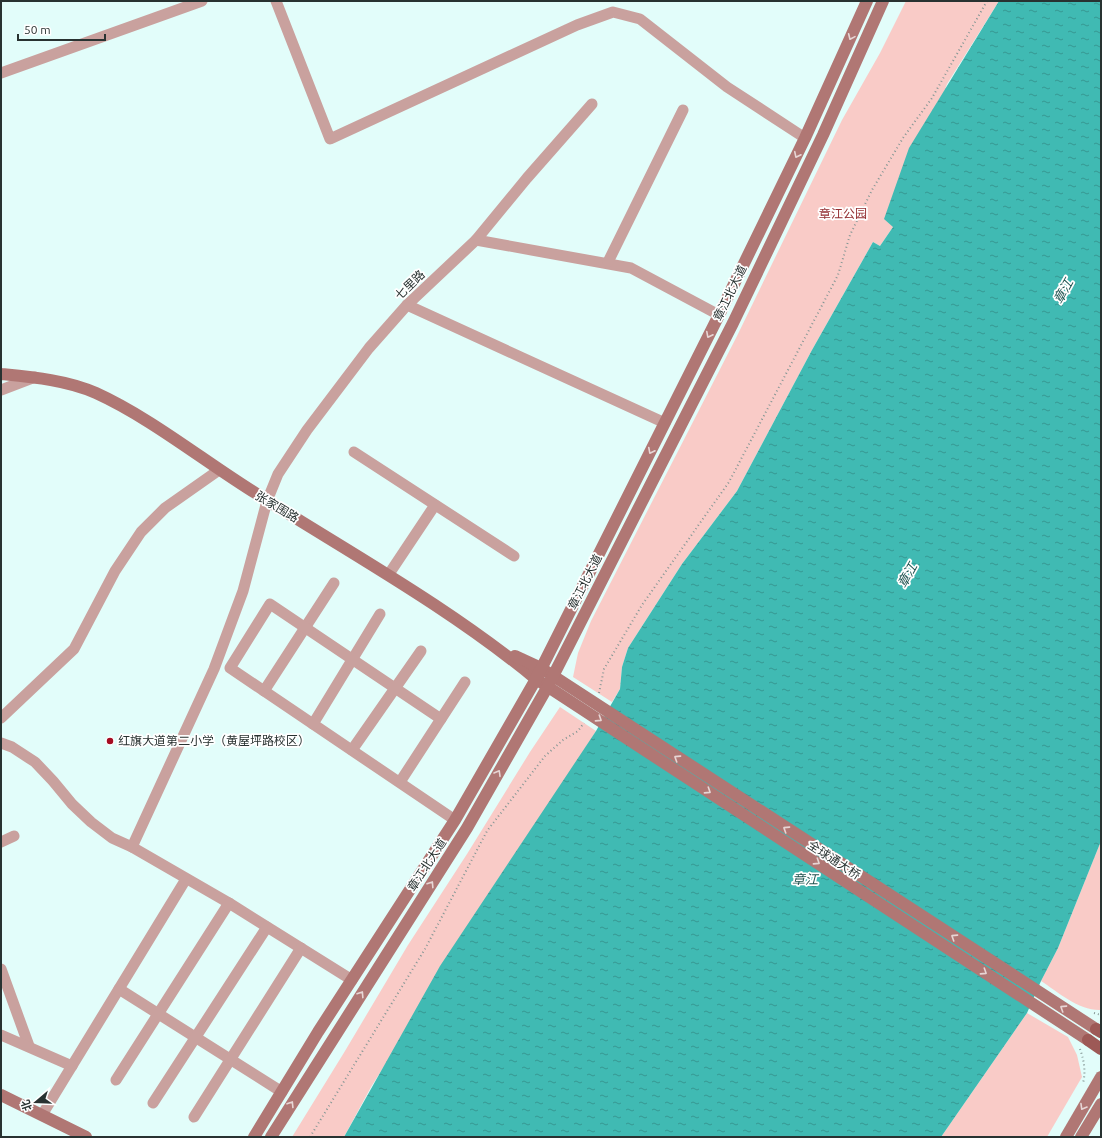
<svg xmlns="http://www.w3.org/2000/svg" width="1102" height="1138" font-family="Ubuntu,'Noto Sans SC',sans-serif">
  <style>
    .park { fill: #f9cbc7 }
    .water { fill: url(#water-ripples) }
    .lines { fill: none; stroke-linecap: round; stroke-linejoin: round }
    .path { stroke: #859795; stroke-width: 2; stroke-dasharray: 1 3; stroke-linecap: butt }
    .street { stroke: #c9a19e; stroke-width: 11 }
    .secondary { stroke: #b07774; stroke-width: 12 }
    .primary { stroke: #9d5956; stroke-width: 12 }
    .oneway { stroke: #e7d6d5 }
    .poi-dot { fill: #a50c22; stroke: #fff; stroke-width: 1.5 }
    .labels { text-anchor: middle; stroke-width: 3.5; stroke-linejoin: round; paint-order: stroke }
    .park-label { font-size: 12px; fill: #932d30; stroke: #fff }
    .street-label { font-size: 12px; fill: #283231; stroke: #fff }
    .poi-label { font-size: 12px; fill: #283231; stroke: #fff; text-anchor: start }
    .water-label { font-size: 13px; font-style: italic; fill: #215451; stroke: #fff }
  </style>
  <defs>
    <pattern id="water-ripples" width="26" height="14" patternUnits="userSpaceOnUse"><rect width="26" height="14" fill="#40bab3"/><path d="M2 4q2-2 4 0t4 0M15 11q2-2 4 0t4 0" fill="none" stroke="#369892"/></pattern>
  </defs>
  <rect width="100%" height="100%" fill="#e2fdfa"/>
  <g class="park">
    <path d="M906 1H999L947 84 893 227 880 246 873 242 812 350 737 491 682 564 628 648 622 667 620 689 612 702 573 677 578 653 591 621 737 336 842 120 880 53Z"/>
    <path d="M560 707 596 731 371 1087 344 1137H292L345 1051 408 945 467 854 530 752Z"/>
    <path d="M1101 841V1010C1079 1011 1058 992 1041 981L1058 948Z"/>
    <path d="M1027 1013 1068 1037 1077 1055 1082 1077 1047 1137H941Z"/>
  </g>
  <path class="water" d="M999 1H1101V841L1058 948 1041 981 1027 1013 941 1137H344L440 966 596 731 620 689 622 667 628 648 682 564 737 491 812 350 873 242 880 246 893 227 884 219 909 148Z"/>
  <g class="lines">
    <g class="path">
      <path d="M599 693 604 669 642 605 729 482 838 275 850 235 872 190 903 138 932 98 987 1"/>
      <path d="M1094 1013 1101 1015"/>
      <path d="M1080 1049C1084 1060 1086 1072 1083 1083"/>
      <path d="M310 1137 425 949 487 831 545 756 563 740 578 731 584 723"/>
    </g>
    <g class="street">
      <path d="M276 1 330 139 577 25 613 12 640 19 727 87 805 138"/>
      <path d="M1 73 202 1"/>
      <path d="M476 240 631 268 719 315"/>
      <path d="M608 262 683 110"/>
      <path d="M407 305 665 423"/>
      <path d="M1 390 35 377"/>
      <path d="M354 452 514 556"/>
      <path d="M389 574 435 505"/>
      <path d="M264 691 334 583"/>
      <path d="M1 718 74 649 115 571 141 532 165 508 219 470"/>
      <path d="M441 719 270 604 230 668 455 820"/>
      <path d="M313 724 380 614"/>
      <path d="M1 743 12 747 35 762 53 781 72 804 91 822 112 838 132 847 229 903 352 980"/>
      <path d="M352 750 421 651"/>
      <path d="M400 782 465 682"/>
      <path d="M1 842 14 836"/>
      <path d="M132 847 214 669 243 591 267 501 278 474 307 430 369 348 407 305 476 240 527 178 592 104"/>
      <path d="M1 969 29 1046"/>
      <path d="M119 989 282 1092"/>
      <path d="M1 1035 72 1066"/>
      <path d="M116 1080 229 903"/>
      <path d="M153 1103 267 927"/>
      <path d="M42 1115 186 879"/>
      <path d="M194 1117 301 948"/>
    </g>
    <g class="secondary">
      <path d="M1 374C32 377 67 380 96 393 151 418 205 462 257 494 352 554 450 608 536 679L1088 1040"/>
      <path d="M515 656 541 668 1096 1029"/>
      <path d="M1 1095 86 1137"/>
      <path d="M254 1137 318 1032 455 820 536 679 719 315 805 138 867 1"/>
      <path d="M271 1137 467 828 548 686 733 323 823 135 883 1"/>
      <path d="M1066 1137 1101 1077"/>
      <path d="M1081 1137 1101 1104"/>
    </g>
    <g class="primary">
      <path d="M1096 1029 1101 1032"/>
      <path d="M1088 1040 1101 1049"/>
    </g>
  </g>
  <defs><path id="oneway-chevron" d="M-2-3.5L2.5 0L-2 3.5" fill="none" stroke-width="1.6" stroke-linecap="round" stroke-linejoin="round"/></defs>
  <g class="oneway">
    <use href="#oneway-chevron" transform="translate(851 37) rotate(114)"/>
    <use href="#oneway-chevron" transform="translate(797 155) rotate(116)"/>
    <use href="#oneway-chevron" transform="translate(709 335) rotate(117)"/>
    <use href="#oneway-chevron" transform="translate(651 451) rotate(117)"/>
    <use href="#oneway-chevron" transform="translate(599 719) rotate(33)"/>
    <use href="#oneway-chevron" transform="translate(677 758) rotate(-147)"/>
    <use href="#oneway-chevron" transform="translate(498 773) rotate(-60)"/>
    <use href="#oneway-chevron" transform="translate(708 791) rotate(33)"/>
    <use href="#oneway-chevron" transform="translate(786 829) rotate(-147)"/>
    <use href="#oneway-chevron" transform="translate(817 862) rotate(33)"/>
    <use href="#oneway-chevron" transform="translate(431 884) rotate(-57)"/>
    <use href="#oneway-chevron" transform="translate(954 937) rotate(-147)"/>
    <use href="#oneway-chevron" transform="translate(984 972) rotate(33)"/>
    <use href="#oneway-chevron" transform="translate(361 994) rotate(-57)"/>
    <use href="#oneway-chevron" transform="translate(1063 1008) rotate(-147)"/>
    <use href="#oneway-chevron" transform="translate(291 1104) rotate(-58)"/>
    <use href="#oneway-chevron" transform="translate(1083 1107) rotate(120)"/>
  </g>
  <circle class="poi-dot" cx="110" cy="741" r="4"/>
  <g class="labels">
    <g class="park-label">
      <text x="843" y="218">章江公园</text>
    </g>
    <g class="street-label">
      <text transform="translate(410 285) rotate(-44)" y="4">七里路</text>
      <text transform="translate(730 293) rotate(-64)" y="4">章江北大道</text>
      <text transform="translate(277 507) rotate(31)" y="4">张家围路</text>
      <text transform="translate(585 582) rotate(-63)" y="4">章江北大道</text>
      <text transform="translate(834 860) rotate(33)" y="4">全球通大桥</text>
      <text transform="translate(427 865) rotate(-57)" y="4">章江北大道</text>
    </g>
    <g class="poi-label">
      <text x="118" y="745">红旗大道第二小学（黄屋坪路校区）</text>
    </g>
    <g class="water-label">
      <text transform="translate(1063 291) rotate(-61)" y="5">章江</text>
      <text transform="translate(907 575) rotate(-61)" y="5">章江</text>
      <text x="805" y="884">章江</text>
    </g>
  </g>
  <rect width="1102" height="1138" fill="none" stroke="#283231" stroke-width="4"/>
  <g transform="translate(36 1102) rotate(251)" stroke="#ffffff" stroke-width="3" paint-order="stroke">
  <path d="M0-3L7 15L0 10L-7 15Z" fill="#283231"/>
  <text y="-6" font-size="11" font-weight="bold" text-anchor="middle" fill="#283231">北</text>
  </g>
  <path d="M18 34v6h87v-6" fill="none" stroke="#283231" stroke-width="2"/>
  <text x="24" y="34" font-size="12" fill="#283231" stroke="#ffffff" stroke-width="3" paint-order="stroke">50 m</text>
</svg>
